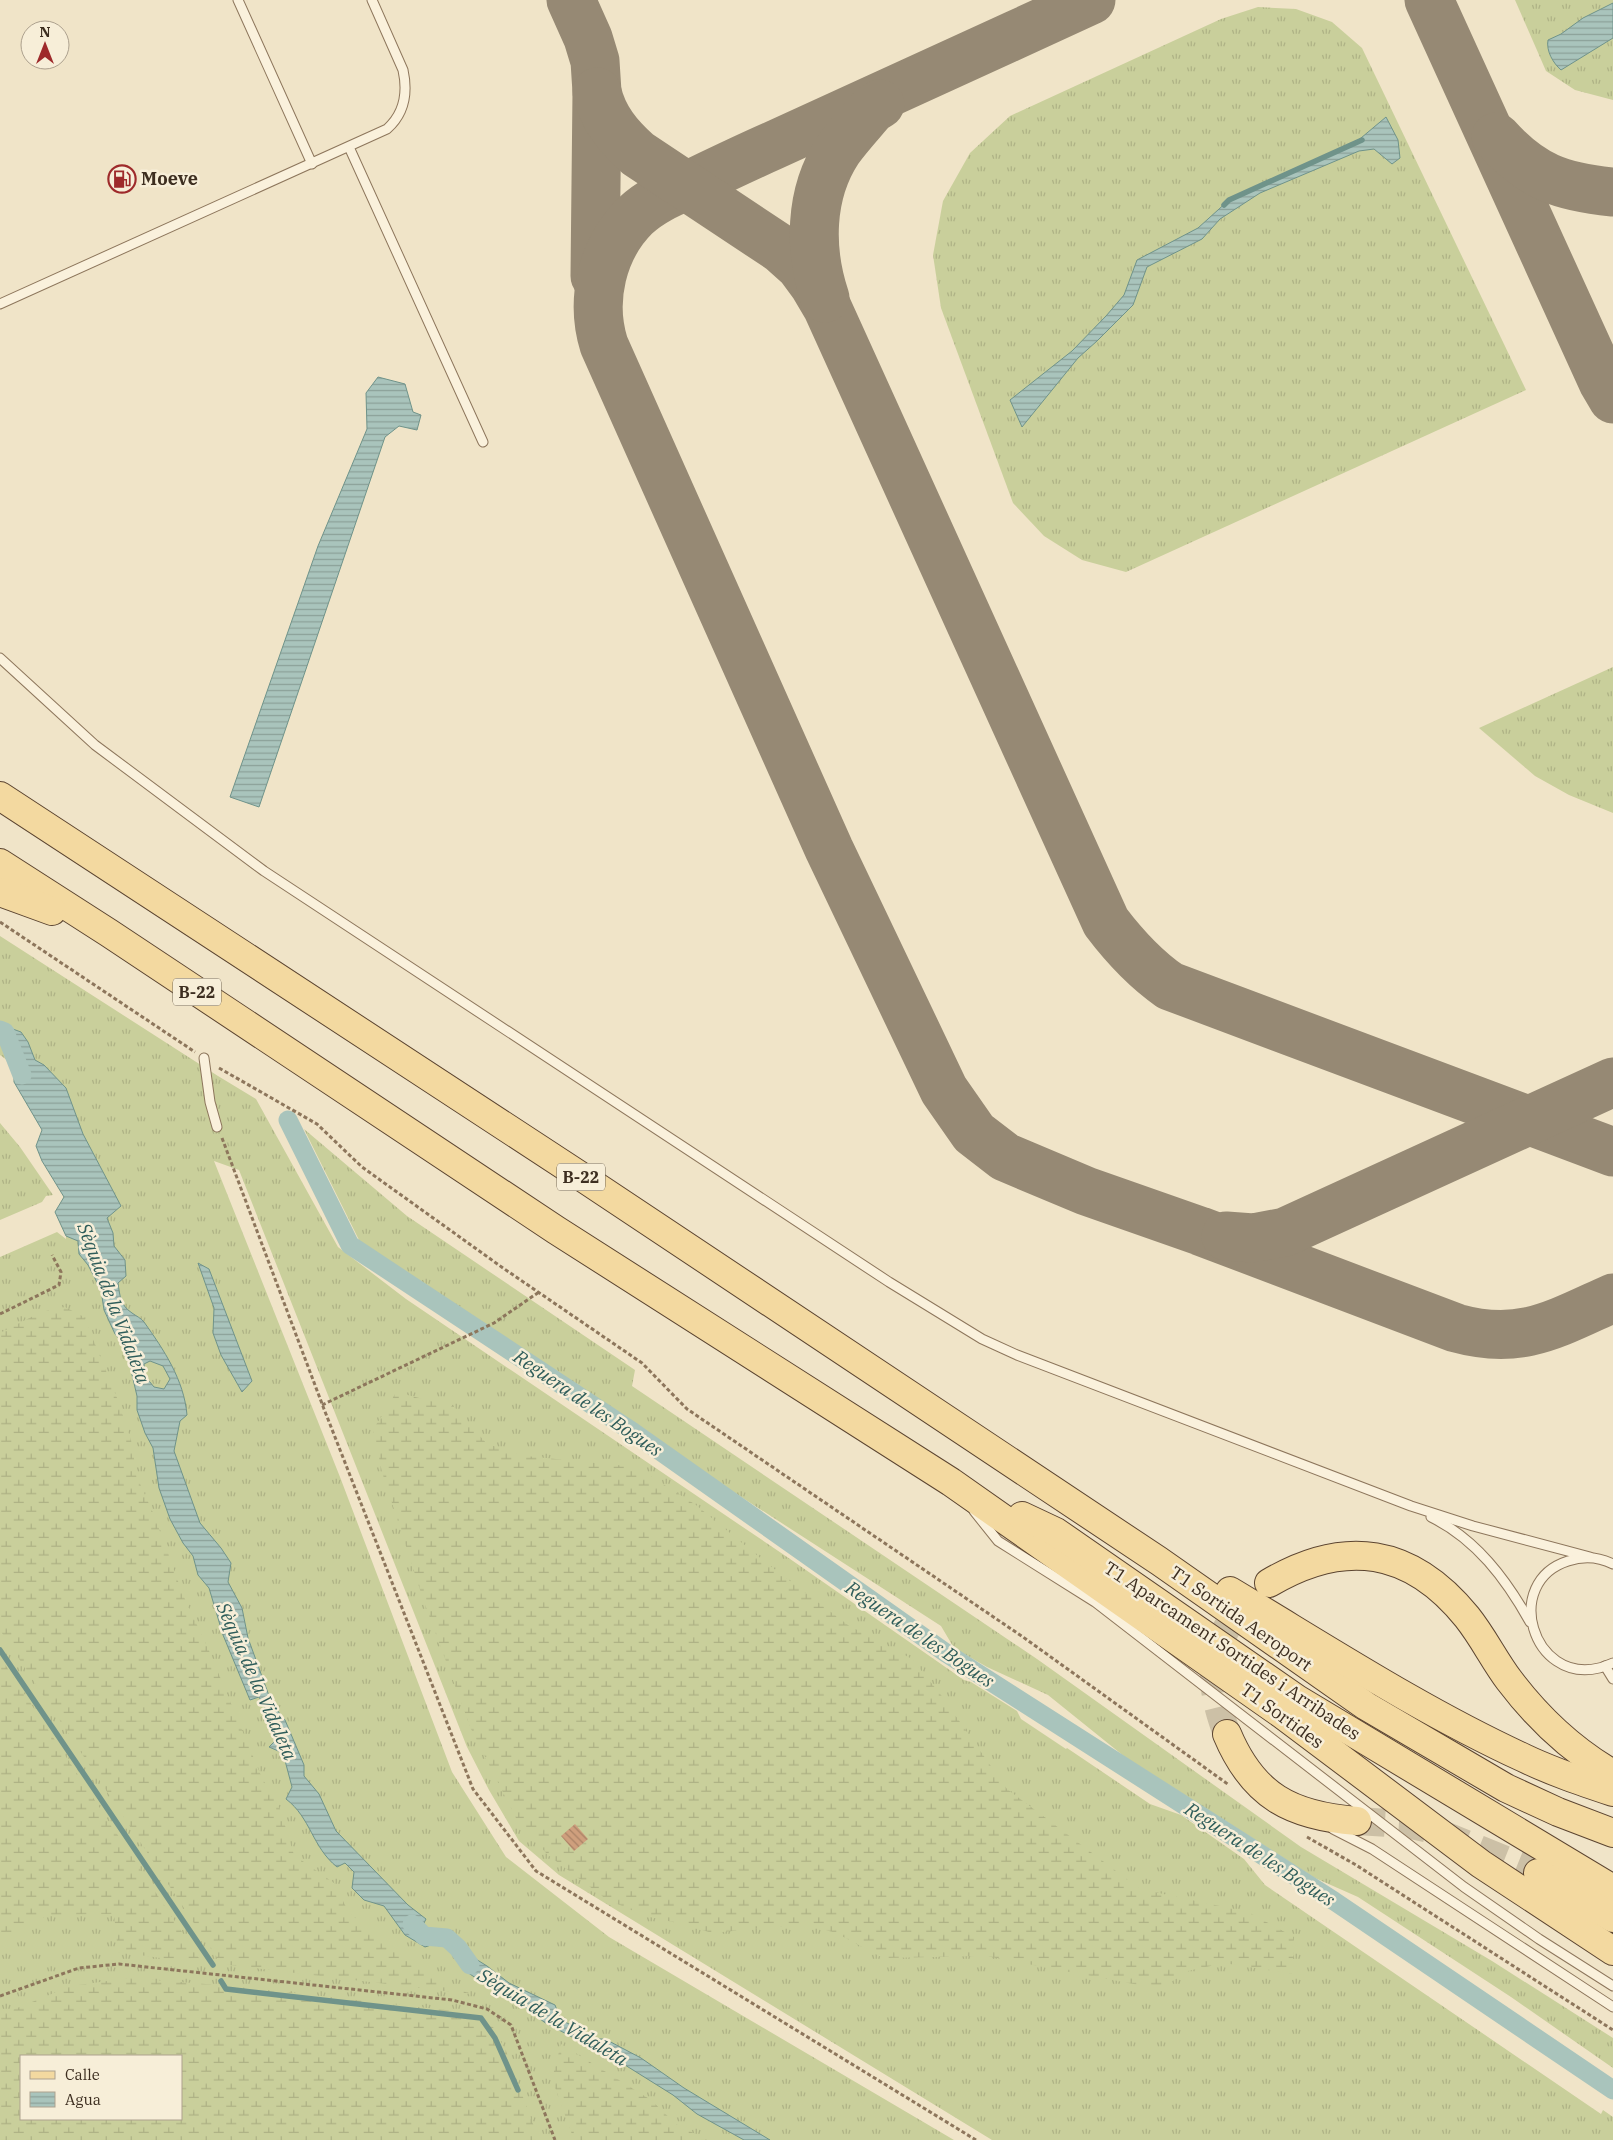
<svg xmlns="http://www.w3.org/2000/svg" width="1613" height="2140" font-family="'IBM Plex Serif',serif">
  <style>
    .grass { fill: url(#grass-tufts); fill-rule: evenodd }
    .wetland { fill: url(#wetland-marsh); fill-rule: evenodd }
    .water { fill: url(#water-rules); stroke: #6f938a; fill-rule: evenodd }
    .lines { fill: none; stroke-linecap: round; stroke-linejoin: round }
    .stream { stroke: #6f938a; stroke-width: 5.5 }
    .canal { stroke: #a9c4bc; stroke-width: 19 }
    .taxiway { stroke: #968974; stroke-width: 49 }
    .building { fill: url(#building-back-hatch) }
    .primary-tunnel { stroke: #ccc0a6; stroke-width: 28; stroke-dasharray: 28 14; stroke-linecap: butt }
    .service-casing { stroke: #8d765c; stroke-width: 11 }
    .primary-casing { stroke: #5b4430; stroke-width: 30 }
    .path { stroke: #8d765c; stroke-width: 3; stroke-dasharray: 4 2.5; stroke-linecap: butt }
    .service { stroke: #faf1dc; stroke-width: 9 }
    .primary { stroke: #f3d9a0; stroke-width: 28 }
    .labels { text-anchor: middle; stroke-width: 5; stroke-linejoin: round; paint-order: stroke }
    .shield { fill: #f7eed8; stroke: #756857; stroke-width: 1 }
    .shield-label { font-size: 16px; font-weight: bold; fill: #3d2e20 }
    .poi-label { font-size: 18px; font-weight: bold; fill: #3d2e20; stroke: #f7eed8; text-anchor: start }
    .street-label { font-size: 18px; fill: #3d2e20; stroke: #f7eed8 }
    .water-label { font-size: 19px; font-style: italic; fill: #2f5d5a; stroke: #f7eed8 }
  </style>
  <defs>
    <pattern id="grass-tufts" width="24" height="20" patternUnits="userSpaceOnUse" patternTransform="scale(1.25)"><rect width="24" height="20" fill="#c9cf9b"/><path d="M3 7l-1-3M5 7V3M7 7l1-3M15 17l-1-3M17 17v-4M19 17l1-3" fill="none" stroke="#aeb285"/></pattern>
    <pattern id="wetland-marsh" width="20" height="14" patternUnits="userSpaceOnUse" patternTransform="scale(1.25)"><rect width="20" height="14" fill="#c9cf9b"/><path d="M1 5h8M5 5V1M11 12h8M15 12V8" fill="none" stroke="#aeb285"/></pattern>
    <pattern id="water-rules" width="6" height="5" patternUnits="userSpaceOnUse" patternTransform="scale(1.25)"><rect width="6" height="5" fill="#a9c4bc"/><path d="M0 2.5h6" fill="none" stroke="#8ba098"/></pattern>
    <pattern id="building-back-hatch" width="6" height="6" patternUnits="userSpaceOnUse" patternTransform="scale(1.25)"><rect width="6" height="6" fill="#cf9f7d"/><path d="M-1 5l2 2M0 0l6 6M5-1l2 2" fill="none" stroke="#a98266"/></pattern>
  </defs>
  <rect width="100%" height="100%" fill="#f0e4c8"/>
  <g class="grass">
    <path d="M1515 0H1613V100L1575 90 1546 71Z"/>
    <path d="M1258 7 1296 9 1332 22 1362 48 1526 390 1126 572 1082 560 1044 536 1013 503 941 308 933 255 943 201 970 153 1010 116 1221 19Z"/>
    <path d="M1613 667V813L1569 795 1535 776 1479 728Z"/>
    <path d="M0 936 218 1076 256 1099 338 1247 406 1299 793 1561 964 1680 971 1682 1017 1711 1021 1719 1066 1749 1067 1748 1150 1804 1181 1815 1244 1859 1265 1885 1601 2114 1603 2110 1613 2117V2140H992L559 1875 519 1841 489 1790 467 1747 239 1170 214 1161 340 1477 452 1772 506 1857 609 1937 954 2140H0V1257L57 1232 66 1239V1236L102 1202 63 1101 0 1055ZM21 2056H181V2119H21Z"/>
    <path d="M0 1123 20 1147 53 1195 46 1196 42 1202 0 1220Z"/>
    <path d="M304 1129 407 1216 635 1370 632 1386 1037 1659 1301 1847 1492 1961 1613 2038V2068L1511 1997 1358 1897 1315 1878 1125 1757 1048 1695 987 1667 954 1648 941 1626 698 1469 360 1242Z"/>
  </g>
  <g class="wetland">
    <path d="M65 1307 84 1317 117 1398 131 1440 137 1477 154 1515 183 1595 210 1653 262 1778 280 1809 294 1855 334 1883 349 1913 428 1974 470 1994 221 1964 0 1630V1333L41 1312Z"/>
    <path d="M396 1392 454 1407 487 1444 526 1456 636 1467 696 1505 769 1565 848 1625 912 1659 941 1695 1007 1789 1140 1889 1248 1912 1294 1937 1292 1974 1224 1963 1188 1971 1160 1989 986 1956 883 1958 836 1933 804 1924 712 1933 682 1924 645 1916 606 1899 548 1855 518 1822 471 1729 423 1599 382 1472 373 1429 388 1407Z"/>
    <path d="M0 1657 203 1964 118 1952 114 1914 48 1915 0 1939Z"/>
    <path d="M129 1978 231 1986 463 2012 493 2027 506 2051 539 2140H0V2015L71 1986ZM21 2056H181V2119H21Z"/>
    <path d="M561 2044 651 2100 676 2124 707 2140H574L552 2079Z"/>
  </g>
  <g class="water">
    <path d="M1613 3V38L1561 70C1553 63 1546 51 1548 40L1561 34 1583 18Z"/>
    <path d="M1386 117 1398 140 1400 158 1392 164 1374 149 1359 151 1260 193 1220 219 1202 239 1147 267 1133 305 1097 341 1078 358 1022 427 1010 400 1072 351 1106 316 1124 295 1137 260 1198 228 1229 200 1355 143Z"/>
    <path d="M378 377 405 384 413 412 421 415 417 430 399 426 385 437 259 807 230 797 318 546 367 429 366 393Z"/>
    <path d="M10 1028 21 1032 28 1042 35 1060 44 1065 66 1088 83 1134 121 1206 107 1218 113 1233 114 1246 125 1260 126 1276 118 1283C120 1296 120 1305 132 1313 136 1316 141 1318 144 1322 164 1350 184 1380 187 1415L180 1421 174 1451 200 1523 221 1548 231 1563 228 1582 242 1608 248 1638 272 1704 285 1720 304 1765V1776L319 1794 336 1831 408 1905 426 1919 422 1927 432 1937 447 1938 458 1948 487 1966 509 1983 555 2005 561 2020 579 2029 588 2039H605L641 2058 684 2088 770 2140H744L697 2114 673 2095 609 2055 588 2039 572 2037 544 2022 515 1999 486 1985 467 1972 454 1951 437 1943 425 1947 405 1935 384 1906 364 1900 352 1888 354 1872 345 1863 337 1867C312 1847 311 1818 286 1799L292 1787 283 1753 269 1747 276 1740 277 1730 259 1697 250 1700 223 1635 209 1588 198 1575 193 1556 183 1543 170 1519 159 1488 153 1448 145 1433 137 1410V1396L125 1345 115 1334 104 1310 101 1290 88 1265 79 1254 78 1241 66 1236 55 1212 64 1197 42 1161 36 1146 42 1130 14 1082V1070L9 1060 12 1053ZM150 1361 163 1366 170 1379 164 1389 154 1387 145 1376 144 1364Z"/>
    <path d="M198 1263 209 1269 252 1381 242 1392 221 1355 213 1333 214 1308Z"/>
  </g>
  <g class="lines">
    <g class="stream">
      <path d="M1224 205 1229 200 1362 140"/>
      <path d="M0 1650 213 1965"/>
      <path d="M221 1981 226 1989 481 2018 495 2038 518 2090"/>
    </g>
    <g class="canal">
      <path d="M0 1030 5 1032 22 1075"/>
      <path d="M288 1120 350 1245 633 1432 946 1653 1334 1901 1613 2090"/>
      <path d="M412 1924 424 1936 447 1938 458 1948 470 1965"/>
    </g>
    <g class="taxiway">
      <path d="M571 0 588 38 595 61 597 92 595 276"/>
      <path d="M1091 0C985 49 879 97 772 146 747 157 722 169 697 181 675 191 653 199 635 216 602 249 590 300 604 345L829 849 944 1090 974 1133 1005 1157 1086 1191 1200 1231 1456 1328C1521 1346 1555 1324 1613 1298"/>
      <path d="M1429 0 1603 382 1613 399"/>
      <path d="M597 92C603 118 618 136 638 154L781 249 800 266 814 285 827 307 1106 922C1125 947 1144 968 1170 986L1613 1152"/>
      <path d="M1496 137C1532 177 1561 187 1613 192"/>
      <path d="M825 298C809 250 809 194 838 150 848 136 861 122 872 109L880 104"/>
      <path d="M1226 1236 1253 1238 1285 1232 1613 1082"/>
    </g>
  </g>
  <path class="building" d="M575 1824 588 1839 574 1851 561 1836Z"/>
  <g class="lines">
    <g class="primary-tunnel">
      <path d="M1227 1734C1206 1677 1208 1643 1250 1597"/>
      <path d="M1357 1821 1407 1824 1429 1829 1538 1873"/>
    </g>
    <g class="service-casing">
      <g id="service">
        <path d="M238 0 312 164"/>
        <path d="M349 147 483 442"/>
        <path d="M0 304 387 129C405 113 408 93 403 70L372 0"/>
        <path d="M0 658 95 745 264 871 889 1282 982 1339 1017 1355 1411 1506 1473 1526 1590 1557"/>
        <path d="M204 1058 210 1102 217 1127"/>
        <path d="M974 1511 998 1541 1095 1602 1464 1887 1539 1939 1613 1986"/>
        <path d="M1431 1517C1476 1539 1506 1579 1530 1622"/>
        <path d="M1613 1564C1599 1557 1583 1556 1568 1561 1502 1582 1532 1684 1599 1668 1603 1667 1608 1665 1613 1663"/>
        <path d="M1605 1666 1613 1679"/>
        <path d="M1333 1829 1372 1849 1613 2007"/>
      </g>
    </g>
    <g class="primary-casing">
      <g id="primary">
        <path d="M0 796 585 1179 1159 1561 1366 1706 1506 1788 1558 1812 1613 1833"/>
        <path d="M0 863 109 933 556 1230 951 1482 1283 1715 1481 1864 1613 1951"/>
        <path d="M0 892 52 911"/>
        <path d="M1022 1516 1056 1532 1297 1699 1613 1889"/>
        <path d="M1269 1583C1345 1538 1411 1548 1467 1617 1483 1637 1494 1660 1509 1680 1537 1717 1573 1751 1613 1774"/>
        <path d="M1230 1591C1327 1649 1422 1711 1524 1758 1553 1772 1583 1782 1613 1792"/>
        <path d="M1227 1734C1253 1796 1291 1816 1357 1821"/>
        <path d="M1538 1873 1613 1918"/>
      </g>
    </g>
    <g class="path">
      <path d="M0 922 195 1052"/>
      <path d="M219 1068 317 1124 362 1167 503 1268 642 1363 687 1409 1023 1637 1229 1785"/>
      <path d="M222 1138 324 1409 473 1789 536 1871 976 2140"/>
      <path d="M0 1314 59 1285 61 1272 52 1255"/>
      <path d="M322 1405 494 1323 539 1292"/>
      <path d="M1307 1837 1356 1865 1613 2030"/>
      <path d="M0 1996 79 1968 119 1964 452 2000 487 2009 511 2025 555 2140"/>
    </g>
    <use href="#service" class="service"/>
    <use href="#primary" class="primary"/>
  </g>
  <defs>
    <g id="fuel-ring" transform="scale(1.4375)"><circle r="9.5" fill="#f7eed8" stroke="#9e2a2b" stroke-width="1.5"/><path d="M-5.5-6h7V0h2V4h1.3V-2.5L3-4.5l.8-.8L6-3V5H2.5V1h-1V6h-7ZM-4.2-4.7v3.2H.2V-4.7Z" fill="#9e2a2b"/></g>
  </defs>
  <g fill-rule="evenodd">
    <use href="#fuel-ring" x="122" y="179"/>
  </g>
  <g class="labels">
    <g class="shield">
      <rect x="173" y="978.5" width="48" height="27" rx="4"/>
      <rect x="557" y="1163.5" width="48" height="27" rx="4"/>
    </g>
    <g class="shield-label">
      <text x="197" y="998">B-22</text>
      <text x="581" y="1183">B-22</text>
    </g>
    <g class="poi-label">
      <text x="141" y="185">Moeve</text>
    </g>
    <g class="street-label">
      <text transform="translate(1241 1619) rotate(35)" y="6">T1 Sortida Aeroport</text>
      <text transform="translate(1232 1651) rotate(34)" y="6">T1 Aparcament Sortides i Arribades</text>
      <text transform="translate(1282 1716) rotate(36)" y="6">T1 Sortides</text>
    </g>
    <g class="water-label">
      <text transform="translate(114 1303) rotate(69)" y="7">Sèquia de la Vidaleta</text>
      <text transform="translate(588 1403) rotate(34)" y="7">Reguera de les Bogues</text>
      <text transform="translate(920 1634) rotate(34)" y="7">Reguera de les Bogues</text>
      <text transform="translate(257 1681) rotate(66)" y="7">Sèquia de la Vidaleta</text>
      <text transform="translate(1260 1854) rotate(33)" y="7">Reguera de les Bogues</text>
      <text transform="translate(553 2017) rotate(31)" y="7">Sèquia de la Vidaleta</text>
    </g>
  </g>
  <rect x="20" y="2055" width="162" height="65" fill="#f7eed8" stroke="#ada18e"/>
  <rect x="30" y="2071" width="25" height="8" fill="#f3d9a0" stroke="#ada18e"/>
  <text x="65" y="2080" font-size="15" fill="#3d2e20">Calle</text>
  <rect x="30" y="2092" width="25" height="15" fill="url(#water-rules)" stroke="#ada18e"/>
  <text x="65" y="2105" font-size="15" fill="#3d2e20">Agua</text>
  <g transform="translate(45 45)"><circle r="24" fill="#f7eed8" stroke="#ada18e"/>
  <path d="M0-4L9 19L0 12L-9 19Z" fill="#9e2a2b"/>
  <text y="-8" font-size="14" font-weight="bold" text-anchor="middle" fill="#3d2e20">N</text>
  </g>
</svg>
